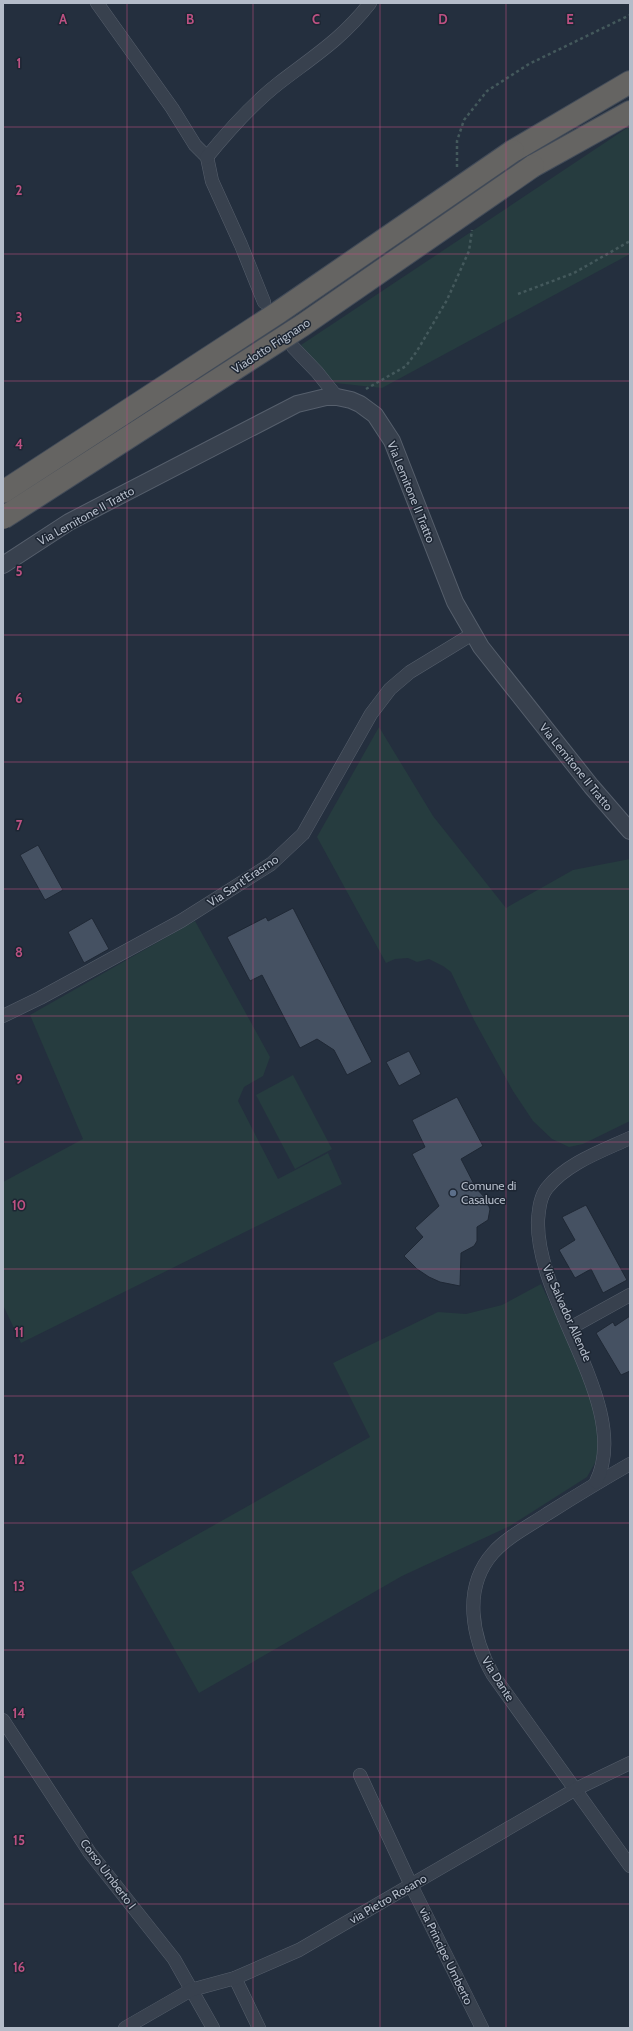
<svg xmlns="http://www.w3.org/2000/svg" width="633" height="2031" font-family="Cabin,sans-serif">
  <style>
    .green { fill: #263c3f }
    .building { fill: #455162; stroke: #1f2835 }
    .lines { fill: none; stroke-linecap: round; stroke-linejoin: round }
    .minor-casing { stroke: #565f6c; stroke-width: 14 }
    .tertiary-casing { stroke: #565f6c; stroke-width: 18 }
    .trunk-casing { stroke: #434c59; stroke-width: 24 }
    .path { stroke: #44595c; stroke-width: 2.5; stroke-dasharray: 3 3; stroke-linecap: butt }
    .minor { stroke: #38414e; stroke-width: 13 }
    .tertiary { stroke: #38414e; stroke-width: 16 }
    .trunk { stroke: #656462; stroke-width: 22 }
    .trunk-bridge-casing { stroke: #434c59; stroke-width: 24; stroke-linecap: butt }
    .trunk-bridge { stroke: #656462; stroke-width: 22 }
    .grid { fill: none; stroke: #bd5182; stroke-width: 1; stroke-opacity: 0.55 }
    .service-dot { fill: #5c6f8a; stroke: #1d2633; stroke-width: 1.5 }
    .labels { text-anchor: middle; stroke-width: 3; stroke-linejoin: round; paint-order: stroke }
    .street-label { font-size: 12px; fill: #b4bcc9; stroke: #1d2633 }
    .poi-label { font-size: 12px; fill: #b4bcc9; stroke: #1d2633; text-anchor: start }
    .grid-label { font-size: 13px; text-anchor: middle; font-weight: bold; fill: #bd5182; stroke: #1d2633; stroke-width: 3; stroke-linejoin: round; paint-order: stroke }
  </style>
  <rect width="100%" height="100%" fill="#242f3e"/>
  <g class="green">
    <path d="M630 126V254L382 388 335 383 301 345Z"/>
    <path d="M379 727 433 816 506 908 573 870 630 859V1121L583 1144 569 1147 552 1139 533 1121 513 1091 474 1020 451 972 443 966 429 959 417 962 408 958 395 959 386 963 317 837Z"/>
    <path d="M195 921 270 1057 263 1076 244 1087 238 1101 278 1179 328 1153 342 1184 21 1343 3 1305V1182L83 1139 30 1015Z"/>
    <path d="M293 1075 332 1149 295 1169 256 1095Z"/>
    <path d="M541 1284 589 1385 600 1443 595 1463 587 1477 510 1526 402 1576 199 1693 131 1572 370 1437 333 1363 438 1312 466 1314 502 1305Z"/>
  </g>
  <g class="building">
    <path d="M38 845 63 890 45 900 20 855Z"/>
    <path d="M293 908 372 1062 347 1075 334 1050 317 1039 300 1048 262 975 250 981 227 937 266 917 268 921Z"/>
    <path d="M92 918 109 949 84 963 68 932Z"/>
    <path d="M409 1051 421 1074 399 1086 386 1062Z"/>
    <path d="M457 1097 483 1146 461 1159 476 1188 486 1199 490 1209 488 1220 477 1227V1241L474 1246 461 1253 460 1286 440 1282 429 1277 417 1269 404 1256 423 1237 415 1228 439 1206 412 1154 425 1147 412 1120Z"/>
    <path d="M586 1205 627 1280 603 1293 591 1269 575 1278 559 1250 575 1240 562 1217Z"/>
    <path d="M630 1316V1371L621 1375 596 1333 613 1322 615 1326Z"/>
  </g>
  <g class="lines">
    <g class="minor-casing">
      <g id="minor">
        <path d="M97 3 172 108 195 145 207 157 212 181 241 245 264 302"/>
        <path d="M207 157C229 130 252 104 279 83 314 56 342 39 370 3"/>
        <path d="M293 347 317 372 337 397"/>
        <path d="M3 1016 40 998 181 921 271 864 303 834 371 714 390 689 410 672 474 633"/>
        <path d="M572 1327 630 1295"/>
        <path d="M630 1464C602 1480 574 1497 547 1514 529 1526 507 1537 493 1553 462 1588 472 1638 493 1675L630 1866"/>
        <path d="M596 1482C633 1407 535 1302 538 1220 539 1209 540 1197 547 1188 567 1163 602 1151 630 1138"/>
        <path d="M3 1720 90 1853 174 1959 213 2028"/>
        <path d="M360 1775 411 1885 482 2028"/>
        <path d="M235 1978 259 2028"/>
        <path d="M125 2028 191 1990 235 1978 299 1950 576 1789 630 1763"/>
      </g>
    </g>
    <g class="tertiary-casing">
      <path id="tertiary" d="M3 565 69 522 297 404 326 397H337L351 400 360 404 375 415 392 441 455 602 481 647 591 786 630 831"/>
    </g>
    <g class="trunk-casing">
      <g id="trunk">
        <path d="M513 151 630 82"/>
        <path d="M533 166 630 112"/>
      </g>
    </g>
    <g class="path">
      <path d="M457 167V141L464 120 487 91 529 64 630 15"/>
      <path d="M518 294 574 273 630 241"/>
      <path d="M366 389 406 366 417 351 447 300 469 251 472 230"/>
    </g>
    <use href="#minor" class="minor"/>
    <use href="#tertiary" class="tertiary"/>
    <use href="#trunk" class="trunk"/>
    <g class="trunk-bridge-casing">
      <g id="trunk-bridge">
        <path d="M3 492 279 312 513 151"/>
        <path d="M3 518 303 325 533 166"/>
      </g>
    </g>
    <use href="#trunk-bridge" class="trunk-bridge"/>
  </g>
  <path class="grid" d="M127 3V2028M253 3V2028M380 3V2028M506 3V2028M3 127H630M3 254H630M3 381H630M3 508H630M3 635H630M3 762H630M3 889H630M3 1016H630M3 1142H630M3 1269H630M3 1396H630M3 1523H630M3 1650H630M3 1777H630M3 1904H630"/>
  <circle class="service-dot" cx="453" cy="1193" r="4"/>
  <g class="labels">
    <g class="street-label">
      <text transform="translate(271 346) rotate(-33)" y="4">Viadotto Frignano</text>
      <text transform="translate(411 492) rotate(68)" y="4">Via Lemitone II Tratto</text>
      <text transform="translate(86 516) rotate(-29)" y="4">Via Lemitone II Tratto</text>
      <text transform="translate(576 767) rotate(51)" y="4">Via Lemitone II Tratto</text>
      <text transform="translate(243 881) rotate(-34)" y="4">Via Sant'Erasmo</text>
      <text transform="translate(567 1313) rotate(66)" y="4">Via Salvador Allende</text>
      <text transform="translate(498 1679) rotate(58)" y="4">Via Dante</text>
      <text transform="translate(108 1874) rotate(53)" y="4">Corso Umberto I</text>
      <text transform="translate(388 1899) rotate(-30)" y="4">via Pietro Rosano</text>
      <text transform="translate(446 1956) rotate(64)" y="4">via Principe Umberto</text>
    </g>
    <g class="poi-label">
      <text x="461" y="1190">Comune di<tspan x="461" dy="14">Casaluce</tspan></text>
    </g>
  </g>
  <g class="grid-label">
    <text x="63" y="24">A</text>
    <text x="190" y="24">B</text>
    <text x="316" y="24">C</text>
    <text x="443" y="24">D</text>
    <text x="570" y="24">E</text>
    <text x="19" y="68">1</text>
    <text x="19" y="195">2</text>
    <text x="19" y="322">3</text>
    <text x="19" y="449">4</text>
    <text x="19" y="576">5</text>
    <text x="19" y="703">6</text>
    <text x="19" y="830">7</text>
    <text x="19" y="957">8</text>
    <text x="19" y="1084">9</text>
    <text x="19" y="1210">10</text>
    <text x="19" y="1337">11</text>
    <text x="19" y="1464">12</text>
    <text x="19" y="1591">13</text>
    <text x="19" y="1718">14</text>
    <text x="19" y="1845">15</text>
    <text x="19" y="1972">16</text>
  </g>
  <rect width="633" height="2031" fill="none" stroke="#b4bcc9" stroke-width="8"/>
</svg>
